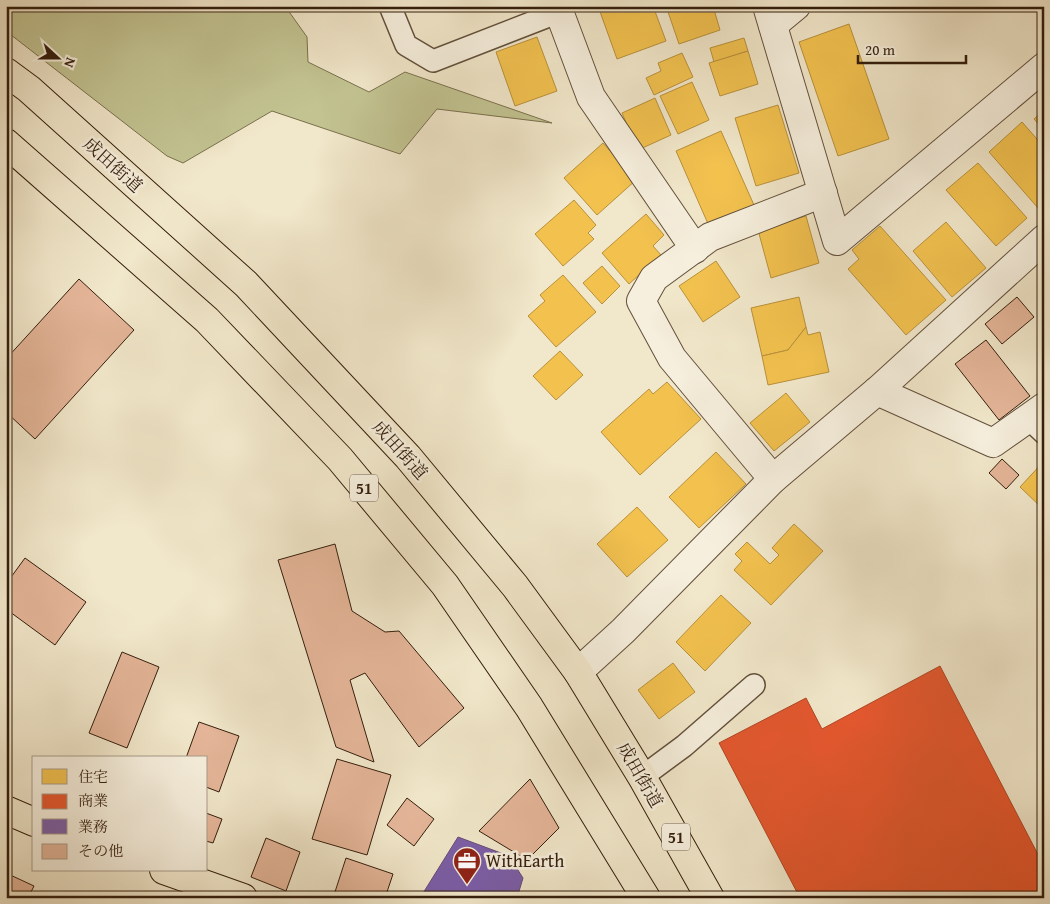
<svg xmlns="http://www.w3.org/2000/svg" width="1050" height="904" font-family="'Gentium Book Plus','Noto Serif JP',serif">
  <style>
    .green { fill: #c2c391; stroke: #7b704e }
    .homes { fill: #f2c14e; stroke: #b9903a }
    .shops { fill: #e4572e; stroke: #af4624 }
    .offices { fill: #7b5ea7; stroke: #664b78 }
    .building { fill: #e4b598; stroke: #341e0c }
    .lines { fill: none; stroke-linecap: round; stroke-linejoin: round }
    .service-casing { stroke: #63503c; stroke-width: 24 }
    .minor-casing { stroke: #63503c; stroke-width: 30 }
    .trunk-casing { stroke: #341e0c; stroke-width: 30 }
    .service { stroke: #f6efdd; stroke-width: 21 }
    .minor { stroke: #f6efdd; stroke-width: 28 }
    .trunk { stroke: #f1e7ca; stroke-width: 28 }
    .labels { text-anchor: middle; stroke-width: 5; stroke-linejoin: round; paint-order: stroke }
    .shield { fill: #f6efdd; stroke: #6e5d4b; stroke-width: 1 }
    .shield-label { font-size: 16px; font-weight: bold; fill: #341e0c }
    .street-label { font-size: 18px; fill: #341e0c; stroke: #f6efdd }
    .poi-label { font-size: 18px; fill: #341e0c; stroke: #f6efdd; text-anchor: start }
  </style>
  <rect width="100%" height="100%" fill="#f1e7ca"/>
  <filter id="stains"><feTurbulence type="fractalNoise" baseFrequency=".004" numOctaves="4"/><feColorMatrix values="0 0 0 0 .2 0 0 0 0 .09 0 0 0 0 .02 0 0 0 .5 -.17"/></filter>
  <radialGradient id="worn" r=".72"><stop offset=".6" stop-color="#630" stop-opacity="0"/><stop offset="1" stop-color="#630" stop-opacity=".3"/></radialGradient>
  <path class="green" d="M6 6H285L307 37 308 62 369 92 405 72 552 123 437 109 400 154 272 111 183 163 167 156 6 31Z"/>
  <g class="homes">
    <path d="M598 6H653L666 41 617 59Z"/>
    <path d="M666 6H713L720 30 679 44Z"/>
    <path d="M849 24 889 139 838 156 799 42Z"/>
    <path d="M537 37 557 91 515 106 496 52Z"/>
    <path d="M744 38 748 51 714 62 710 48Z"/>
    <path d="M748 51 758 84 720 96 709 63Z"/>
    <path d="M682 53 693 77 654 95 646 78 661 71 658 63Z"/>
    <path d="M692 82 709 120 678 134 660 96Z"/>
    <path d="M655 98 671 135 638 150 622 113Z"/>
    <path d="M778 105 799 173 756 186 735 118Z"/>
    <path d="M1044 110V130L1034 119Z"/>
    <path d="M1022 122 1044 147V203L1038 208 989 152Z"/>
    <path d="M721 131 754 205 709 226 676 151Z"/>
    <path d="M603 143 636 180 597 215 564 178Z"/>
    <path d="M978 163 1027 218 996 246 946 190Z"/>
    <path d="M574 200 596 225 588 233 594 239 563 266 535 234Z"/>
    <path d="M646 214 664 235 653 246 661 255 629 284 602 253Z"/>
    <path d="M806 216 819 263 771 278 758 230Z"/>
    <path d="M946 222 986 268 952 297 913 251Z"/>
    <path d="M880 226 946 300 906 335 848 269 859 259 852 250Z"/>
    <path d="M716 261 740 297 703 322 679 286Z"/>
    <path d="M602 266 620 286 602 304 583 283Z"/>
    <path d="M563 275 596 312 556 347 528 316 545 301 540 295Z"/>
    <path d="M799 297 806 327 788 350 762 356 751 308Z"/>
    <path d="M806 327 808 335 820 332 829 372 768 385 762 356 788 350Z"/>
    <path d="M560 351 583 375 556 400 533 376Z"/>
    <path d="M667 382 701 419 640 475 601 432 649 389 653 394Z"/>
    <path d="M786 393 810 422 774 451 750 423Z"/>
    <path d="M716 452 746 484 699 528 669 497Z"/>
    <path d="M1044 461V510L1020 487Z"/>
    <path d="M637 507 668 540 627 577 597 544Z"/>
    <path d="M794 524 823 551 771 605 734 570 742 561 735 554 747 542 770 564 779 555 772 548Z"/>
    <path d="M721 595 751 623 705 671 676 642Z"/>
    <path d="M673 663 695 692 659 719 638 690Z"/>
  </g>
  <path class="shops" d="M940 666 1044 866V898H800L719 743 806 698 822 729Z"/>
  <path class="offices" d="M458 837 509 856 523 878 517 898H420Z"/>
  <g class="building">
    <path d="M79 279 134 330 35 439 6 412V359Z"/>
    <path d="M1017 297 1034 317 1002 344 985 324Z"/>
    <path d="M986 340 1030 396 999 420 955 364Z"/>
    <path d="M1002 459 1019 475 1006 489 989 473Z"/>
    <path d="M335 544 352 611 385 632 399 631 464 708 419 747 365 673 350 680 374 762 336 747 278 560Z"/>
    <path d="M25 558 86 602 55 645 6 609V584Z"/>
    <path d="M122 652 159 667 127 748 89 733Z"/>
    <path d="M199 722 239 736 219 792 206 787V758H186Z"/>
    <path d="M337 759 391 775 367 855 312 839Z"/>
    <path d="M530 779 559 828 527 860 479 831Z"/>
    <path d="M407 798 434 819 414 846 387 825Z"/>
    <path d="M206 813 222 819 213 843 206 841Z"/>
    <path d="M266 838 300 852 286 891 251 877Z"/>
    <path d="M346 858 393 874 385 898H333Z"/>
    <path d="M6 873 34 886 28 898H6Z"/>
  </g>
  <g class="lines">
    <g class="service-casing">
      <g id="service">
        <path d="M390 6 406 45 433 61 559 12"/>
        <path d="M1028 418 1044 433"/>
        <path d="M642 777 684 746 754 685"/>
      </g>
    </g>
    <g class="minor-casing">
      <g id="minor">
        <path d="M557 6 591 97 695 249"/>
        <path d="M767 6 837 241 1044 67"/>
        <path d="M773 25 796 6"/>
        <path d="M877 391 993 443 1044 407"/>
        <path d="M773 479 672 358 641 301 654 278 710 237 823 193"/>
        <path d="M578 672 623 631 773 479 877 391 1044 239"/>
      </g>
    </g>
    <g class="trunk-casing">
      <g id="trunk">
        <path d="M6 72 29 89 246 284 408 457 515 586 578 672 642 777 710 898"/>
        <path d="M6 143 207 320 340 459 445 585 529 707 646 898"/>
        <path d="M6 810 34 822"/>
        <path d="M164 870 243 898"/>
      </g>
    </g>
    <use href="#service" class="service"/>
    <use href="#minor" class="minor"/>
    <use href="#trunk" class="trunk"/>
  </g>
  <defs>
    <g id="office-pin" transform="scale(1.4375)"><path d="M0 17L-7.5 6A9.5 9.5 0 1 1 7.5 6Z" fill="#8f2418" stroke="#f6efdd"/><path d="M-6-3h4V-5.5h4V-3h4V5H-6ZM-1-4.5V-3h2v-1.5ZM-6 0V1H6V0Z" fill="#fff"/></g>
  </defs>
  <g fill-rule="evenodd">
    <use href="#office-pin" x="467" y="861"/>
  </g>
  <g class="labels">
    <g class="shield">
      <rect x="350" y="474.5" width="28" height="27" rx="4"/>
      <rect x="662" y="823.5" width="28" height="27" rx="4"/>
    </g>
    <g class="shield-label">
      <text x="364" y="494">51</text>
      <text x="676" y="843">51</text>
    </g>
    <g class="street-label">
      <text transform="translate(113 165) rotate(42)" y="6">成田街道</text>
      <text transform="translate(400 450) rotate(48)" y="6">成田街道</text>
      <text transform="translate(640 775) rotate(60)" y="6">成田街道</text>
    </g>
    <g class="poi-label">
      <text x="486" y="867">WithEarth</text>
    </g>
  </g>
  <rect width="1050" height="904" fill="none" stroke="#f1e7ca" stroke-width="25"/>
  <rect x="8" y="8" width="1035" height="889" fill="none" stroke="#341e0c" stroke-width="2.5"/>
  <rect x="12" y="12" width="1025" height="879" fill="none" stroke="#341e0c"/>
  <rect x="32" y="756" width="175" height="115" fill="#f6efdd" stroke="#a89b89"/>
  <rect x="42" y="769" width="25" height="15" fill="#f2c14e" stroke="#a89b89"/>
  <text x="78" y="782" font-size="15" fill="#341e0c">住宅</text>
  <rect x="42" y="794" width="25" height="15" fill="#e4572e" stroke="#a89b89"/>
  <text x="78" y="806" font-size="15" fill="#341e0c">商業</text>
  <rect x="42" y="819" width="25" height="15" fill="#7b5ea7" stroke="#a89b89"/>
  <text x="78" y="832" font-size="15" fill="#341e0c">業務</text>
  <rect x="42" y="844" width="25" height="15" fill="#e4b598" stroke="#a89b89"/>
  <text x="78" y="856" font-size="15" fill="#341e0c">その他</text>
  <g transform="translate(58 58) rotate(111)" stroke="#f6efdd" stroke-width="4" paint-order="stroke">
  <path d="M0-4L9 19L0 12L-9 19Z" fill="#341e0c"/>
  <text y="-8" font-size="14" font-weight="bold" text-anchor="middle" fill="#341e0c">N</text>
  </g>
  <path d="M858 55v8h108v-8" fill="none" stroke="#341e0c" stroke-width="2.5"/>
  <text x="865" y="55" font-size="15" fill="#341e0c" stroke="#f6efdd" stroke-width="4" paint-order="stroke">20 m</text>
  <rect width="100%" height="100%" filter="url(#stains)"/>
  <rect width="100%" height="100%" fill="url(#worn)"/>
</svg>
